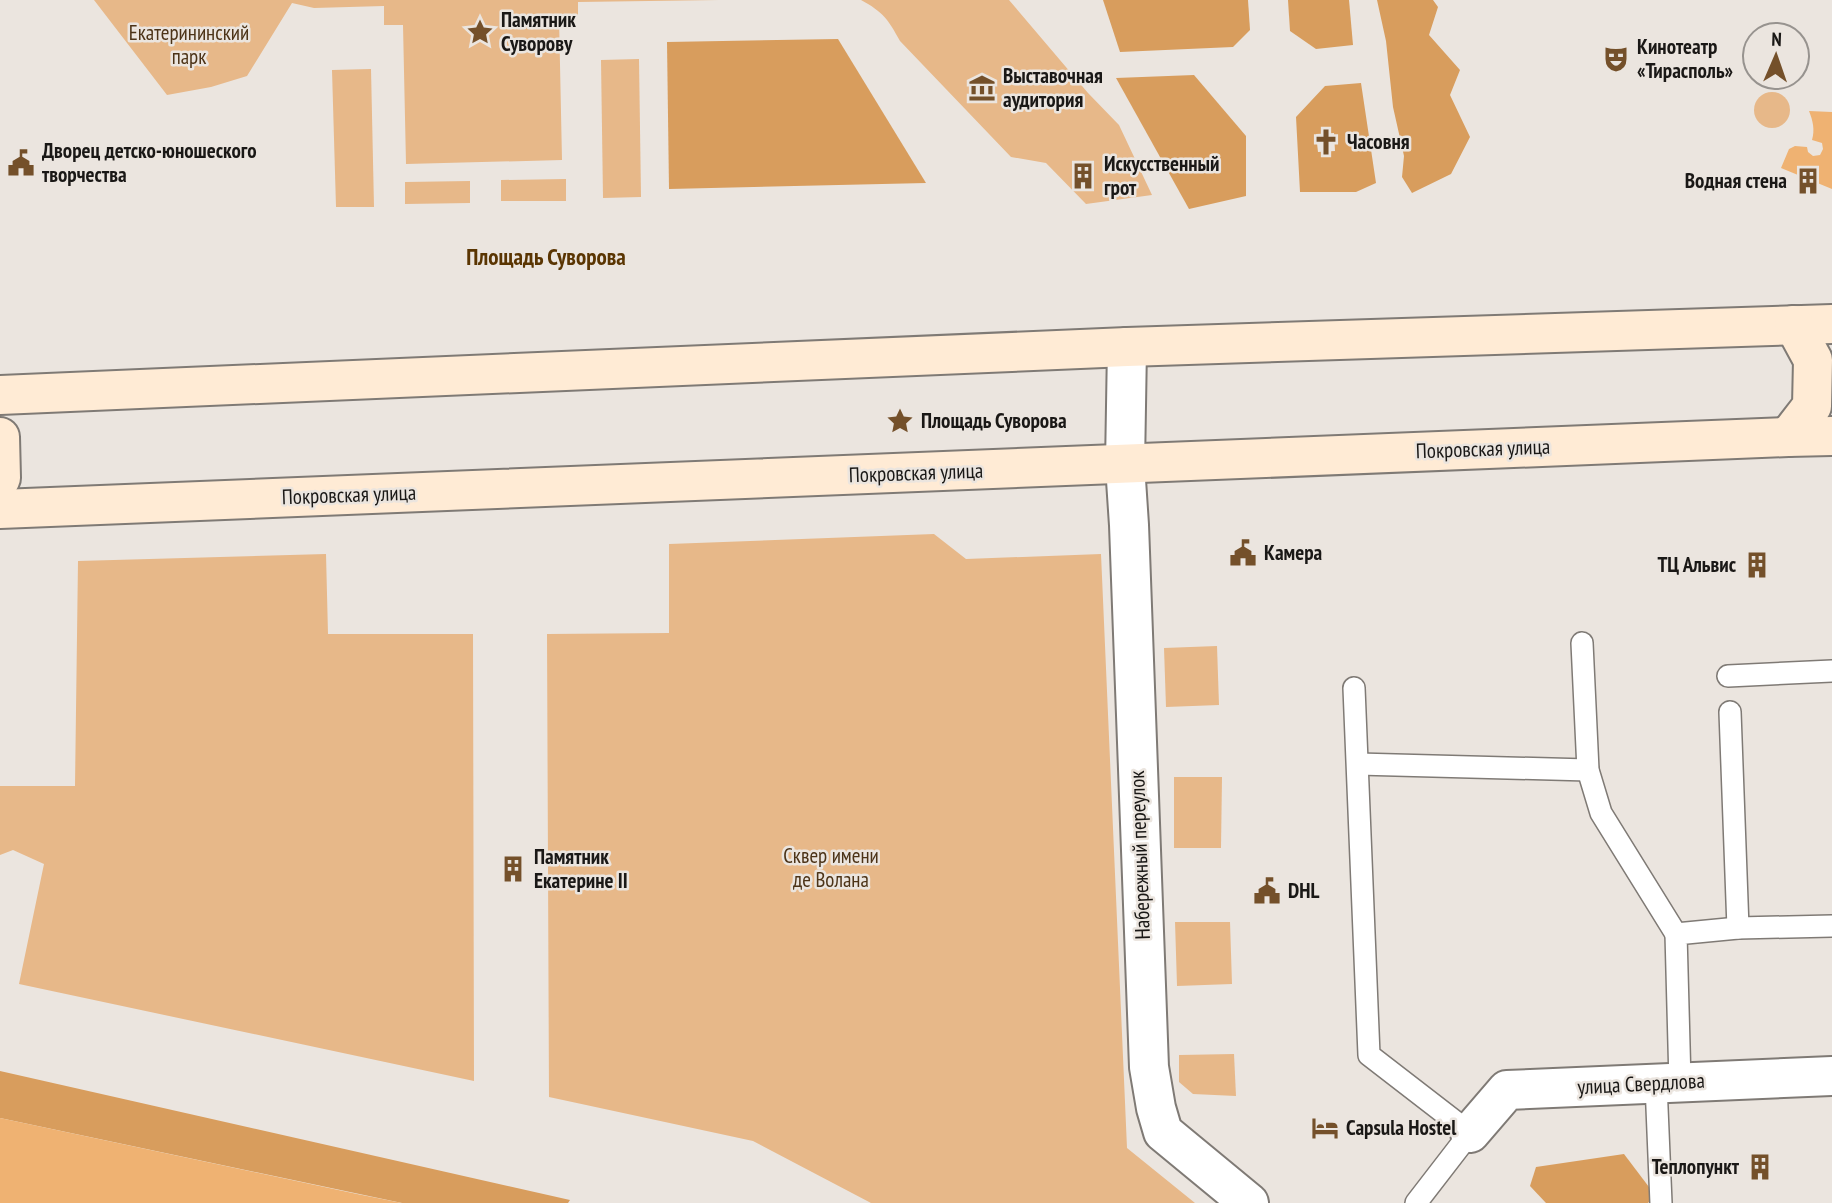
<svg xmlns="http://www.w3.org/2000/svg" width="1832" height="1203" font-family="'PT Sans Narrow',sans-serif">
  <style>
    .green { fill: #e7b889 }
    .forest { fill: #d89d5d; fill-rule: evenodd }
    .water { fill: #efb272 }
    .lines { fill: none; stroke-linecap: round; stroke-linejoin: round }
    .lane-casing { stroke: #7f7a75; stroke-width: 24 }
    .street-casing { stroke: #7f7a75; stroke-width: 42 }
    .secondary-casing { stroke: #7f7a75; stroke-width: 42 }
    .lane { stroke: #fff; stroke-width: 21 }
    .street { stroke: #fff; stroke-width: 38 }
    .secondary { stroke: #ffebd5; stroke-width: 38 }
    .labels { text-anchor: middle; stroke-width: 5; stroke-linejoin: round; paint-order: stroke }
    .poi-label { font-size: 21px; font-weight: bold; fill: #1a1816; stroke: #ebe5df; text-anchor: start }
    .park-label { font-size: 21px; fill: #4c3317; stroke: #ebe5df }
    .street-label { font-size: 21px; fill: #1a1816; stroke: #ebe5df }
    .neighbourhood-label { font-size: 23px; font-weight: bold; fill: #5a3502; stroke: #ebe5df }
  </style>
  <rect width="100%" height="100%" fill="#ebe5df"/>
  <g class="green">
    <path d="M94 0H719L578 2V17H559L562 160 406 164 403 25H384V6L314 8 292 3 247 76 211 87 167 95Z"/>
    <path d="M861 0H1009L1088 93 1119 125 1152 195 1086 204 1046 163 1011 157 900 41C888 19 883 12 861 0Z"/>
    <path d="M639 59 641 197 603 198 601 60Z"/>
    <path d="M371 69 374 207H336L332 70Z"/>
    <circle cx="1772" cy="110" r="18"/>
    <path d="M566 179V201H501V180Z"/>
    <path d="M470 181V203L405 204V182Z"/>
    <path d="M934 534 966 559 1101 554 1127 1148 1195 1203H871L753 1141 549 1097 547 634 669 633V544Z"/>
    <path d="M326 554 328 634H473L474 1081 19 984 44 864 13 850 0 855V786H75L78 561Z"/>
    <path d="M1217 646 1219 705 1166 707 1164 648Z"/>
    <path d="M1174 777H1222L1221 848H1174Z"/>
    <path d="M1175 922H1230L1232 984 1177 986Z"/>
    <path d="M1234 1054 1236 1096 1193 1094 1179 1082V1055Z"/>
  </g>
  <g class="forest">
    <path d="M1103 0H1248L1250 30 1233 47 1120 52Z"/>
    <path d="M1288 0H1349L1353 45 1316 49 1290 31Z"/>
    <path d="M1377 0H1433L1438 7 1429 35 1460 70 1450 95 1470 137 1451 174 1412 193 1402 177 1404 156 1393 107 1386 41Z"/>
    <path d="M838 39 926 183 669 189 667 42Z"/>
    <path d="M1194 75 1246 136V196L1189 209 1116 78Z"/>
    <path d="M1361 83 1376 183 1356 192H1300L1296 117 1325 86ZM1334 133 1335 151 1318 152 1316 134Z"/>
    <path d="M0 1071 570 1200 568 1203H402L0 1118Z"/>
    <path d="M1624 1154 1655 1195 1648 1203H1546L1530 1186 1536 1167Z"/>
  </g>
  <g class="water">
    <path d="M1809 111 1832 112V189L1781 168 1789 149 1795 146 1807 147 1808 152 1813 156 1820 155 1823 149 1822 143 1812 140C1815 130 1813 121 1809 111Z"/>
    <path d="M0 1118 357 1194 402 1203H0Z"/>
  </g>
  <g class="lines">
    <g class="lane-casing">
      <g id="lane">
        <path d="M1582 643 1588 770 1601 813 1676 934"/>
        <path d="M1728 676 1832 671"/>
        <path d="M1354 688 1369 1055 1470 1133 1416 1203"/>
        <path d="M1730 712 1738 928"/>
        <path d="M1358 764 1588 770"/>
        <path d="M1680 1082 1676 934 1738 928 1832 926"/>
        <path d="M1656 1084 1661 1203"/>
      </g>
    </g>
    <g class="street-casing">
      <g id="street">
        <path d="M1127 347 1125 465 1129 525 1149 1067 1156 1108 1163 1132 1249 1203"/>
        <path d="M1470 1133 1507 1090 1832 1076"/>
      </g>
    </g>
    <g class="secondary-casing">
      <g id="secondary">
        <path d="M0 395 1127 347 1832 324"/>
        <path d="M0 437 1 478 0 480"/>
        <path d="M1788 437 1812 406 1813 360 1794 325"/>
        <path d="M0 509 1788 437 1832 436"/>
      </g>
    </g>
    <use href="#lane" class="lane"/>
    <use href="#street" class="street"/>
    <use href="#secondary" class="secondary"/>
  </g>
  <defs>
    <g id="sight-bare" transform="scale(2.1)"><path d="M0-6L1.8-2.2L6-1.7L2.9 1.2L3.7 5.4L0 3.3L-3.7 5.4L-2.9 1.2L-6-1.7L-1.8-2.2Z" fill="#74502a" stroke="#ebe5df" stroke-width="2.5" paint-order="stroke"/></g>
    <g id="theatre-bare" transform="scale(2.1)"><path d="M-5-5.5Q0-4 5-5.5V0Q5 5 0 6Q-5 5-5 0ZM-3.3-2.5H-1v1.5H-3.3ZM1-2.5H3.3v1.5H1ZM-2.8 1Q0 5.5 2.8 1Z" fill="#74502a" stroke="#ebe5df" stroke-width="2.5" paint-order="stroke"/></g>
    <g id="museum-bare" transform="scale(2.1)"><path d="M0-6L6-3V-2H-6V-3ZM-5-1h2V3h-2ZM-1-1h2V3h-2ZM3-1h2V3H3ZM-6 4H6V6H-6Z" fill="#74502a" stroke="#ebe5df" stroke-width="2.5" paint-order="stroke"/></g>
    <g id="church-bare" transform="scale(2.1)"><path d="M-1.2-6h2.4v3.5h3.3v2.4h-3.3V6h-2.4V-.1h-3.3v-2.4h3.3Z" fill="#74502a" stroke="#ebe5df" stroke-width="2.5" paint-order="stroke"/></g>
    <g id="civic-bare" transform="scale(2.1)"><path d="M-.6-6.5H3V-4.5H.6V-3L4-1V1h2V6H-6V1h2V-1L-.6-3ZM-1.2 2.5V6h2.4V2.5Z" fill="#74502a" stroke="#ebe5df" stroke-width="2.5" paint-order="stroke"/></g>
    <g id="building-bare" transform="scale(2.1)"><path d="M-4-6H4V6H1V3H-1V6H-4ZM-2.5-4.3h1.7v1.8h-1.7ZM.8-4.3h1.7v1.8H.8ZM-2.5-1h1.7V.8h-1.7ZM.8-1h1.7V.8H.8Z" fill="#74502a" stroke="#ebe5df" stroke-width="2.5" paint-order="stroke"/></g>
    <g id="hotel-bare" transform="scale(2.1)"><path d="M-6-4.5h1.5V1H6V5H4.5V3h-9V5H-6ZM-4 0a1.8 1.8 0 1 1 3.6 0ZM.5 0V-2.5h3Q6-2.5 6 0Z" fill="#74502a" stroke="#ebe5df" stroke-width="2.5" paint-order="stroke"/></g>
  </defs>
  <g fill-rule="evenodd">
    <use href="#sight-bare" x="480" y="32"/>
    <use href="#theatre-bare" x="1616" y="59"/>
    <use href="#museum-bare" x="982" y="88"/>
    <use href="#church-bare" x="1326" y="142"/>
    <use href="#civic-bare" x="21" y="163"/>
    <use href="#building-bare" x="1083" y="176"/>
    <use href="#building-bare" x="1808" y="181"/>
    <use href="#sight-bare" x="900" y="421"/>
    <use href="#civic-bare" x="1243" y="553"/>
    <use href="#building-bare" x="1757" y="565"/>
    <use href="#building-bare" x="513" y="869"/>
    <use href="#civic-bare" x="1267" y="891"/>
    <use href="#hotel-bare" x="1325" y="1128"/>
    <use href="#building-bare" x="1760" y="1167"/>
  </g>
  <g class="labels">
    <g class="poi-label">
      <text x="501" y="27">Памятник<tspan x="501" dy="24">Суворову</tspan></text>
      <text x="1637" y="54">Кинотеатр<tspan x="1637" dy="24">«Тирасполь»</tspan></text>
      <text x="1003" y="83">Выставочная<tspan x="1003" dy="24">аудитория</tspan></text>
      <text x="1347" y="149">Часовня</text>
      <text x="42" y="158">Дворец детско-юношеского<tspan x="42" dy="24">творчества</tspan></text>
      <text x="1104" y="171">Искусственный<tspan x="1104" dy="24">грот</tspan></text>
      <text x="1787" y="188" text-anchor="end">Водная стена</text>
      <text x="921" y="428">Площадь Суворова</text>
      <text x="1264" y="560">Камера</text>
      <text x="1736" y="572" text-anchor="end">ТЦ Альвис</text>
      <text x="534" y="864">Памятник<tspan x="534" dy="24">Екатерине II</tspan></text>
      <text x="1288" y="898">DHL</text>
      <text x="1346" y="1135">Capsula Hostel</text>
      <text x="1739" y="1174" text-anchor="end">Теплопункт</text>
    </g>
    <g class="park-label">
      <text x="189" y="40">Екатерининский<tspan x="189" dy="24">парк</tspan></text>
      <text x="831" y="863">Сквер имени<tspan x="831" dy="24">де Волана</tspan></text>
    </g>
    <g class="street-label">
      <text transform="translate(1483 449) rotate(-2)" y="7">Покровская улица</text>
      <text transform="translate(916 473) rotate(-2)" y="7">Покровская улица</text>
      <text transform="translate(349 495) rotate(-2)" y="7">Покровская улица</text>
      <text transform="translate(1140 855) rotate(-92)" y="7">Набережный переулок</text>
      <text transform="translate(1641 1084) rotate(-3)" y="7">улица Свердлова</text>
    </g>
    <g class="neighbourhood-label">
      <text x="546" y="265">Площадь Суворова</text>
    </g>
  </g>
  <g transform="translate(1776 56) rotate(2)"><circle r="33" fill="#ebe5df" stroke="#97938f" stroke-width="2"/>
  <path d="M0-5L12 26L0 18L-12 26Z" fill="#74502a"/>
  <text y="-10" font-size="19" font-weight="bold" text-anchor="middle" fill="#1a1816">N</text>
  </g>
</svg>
